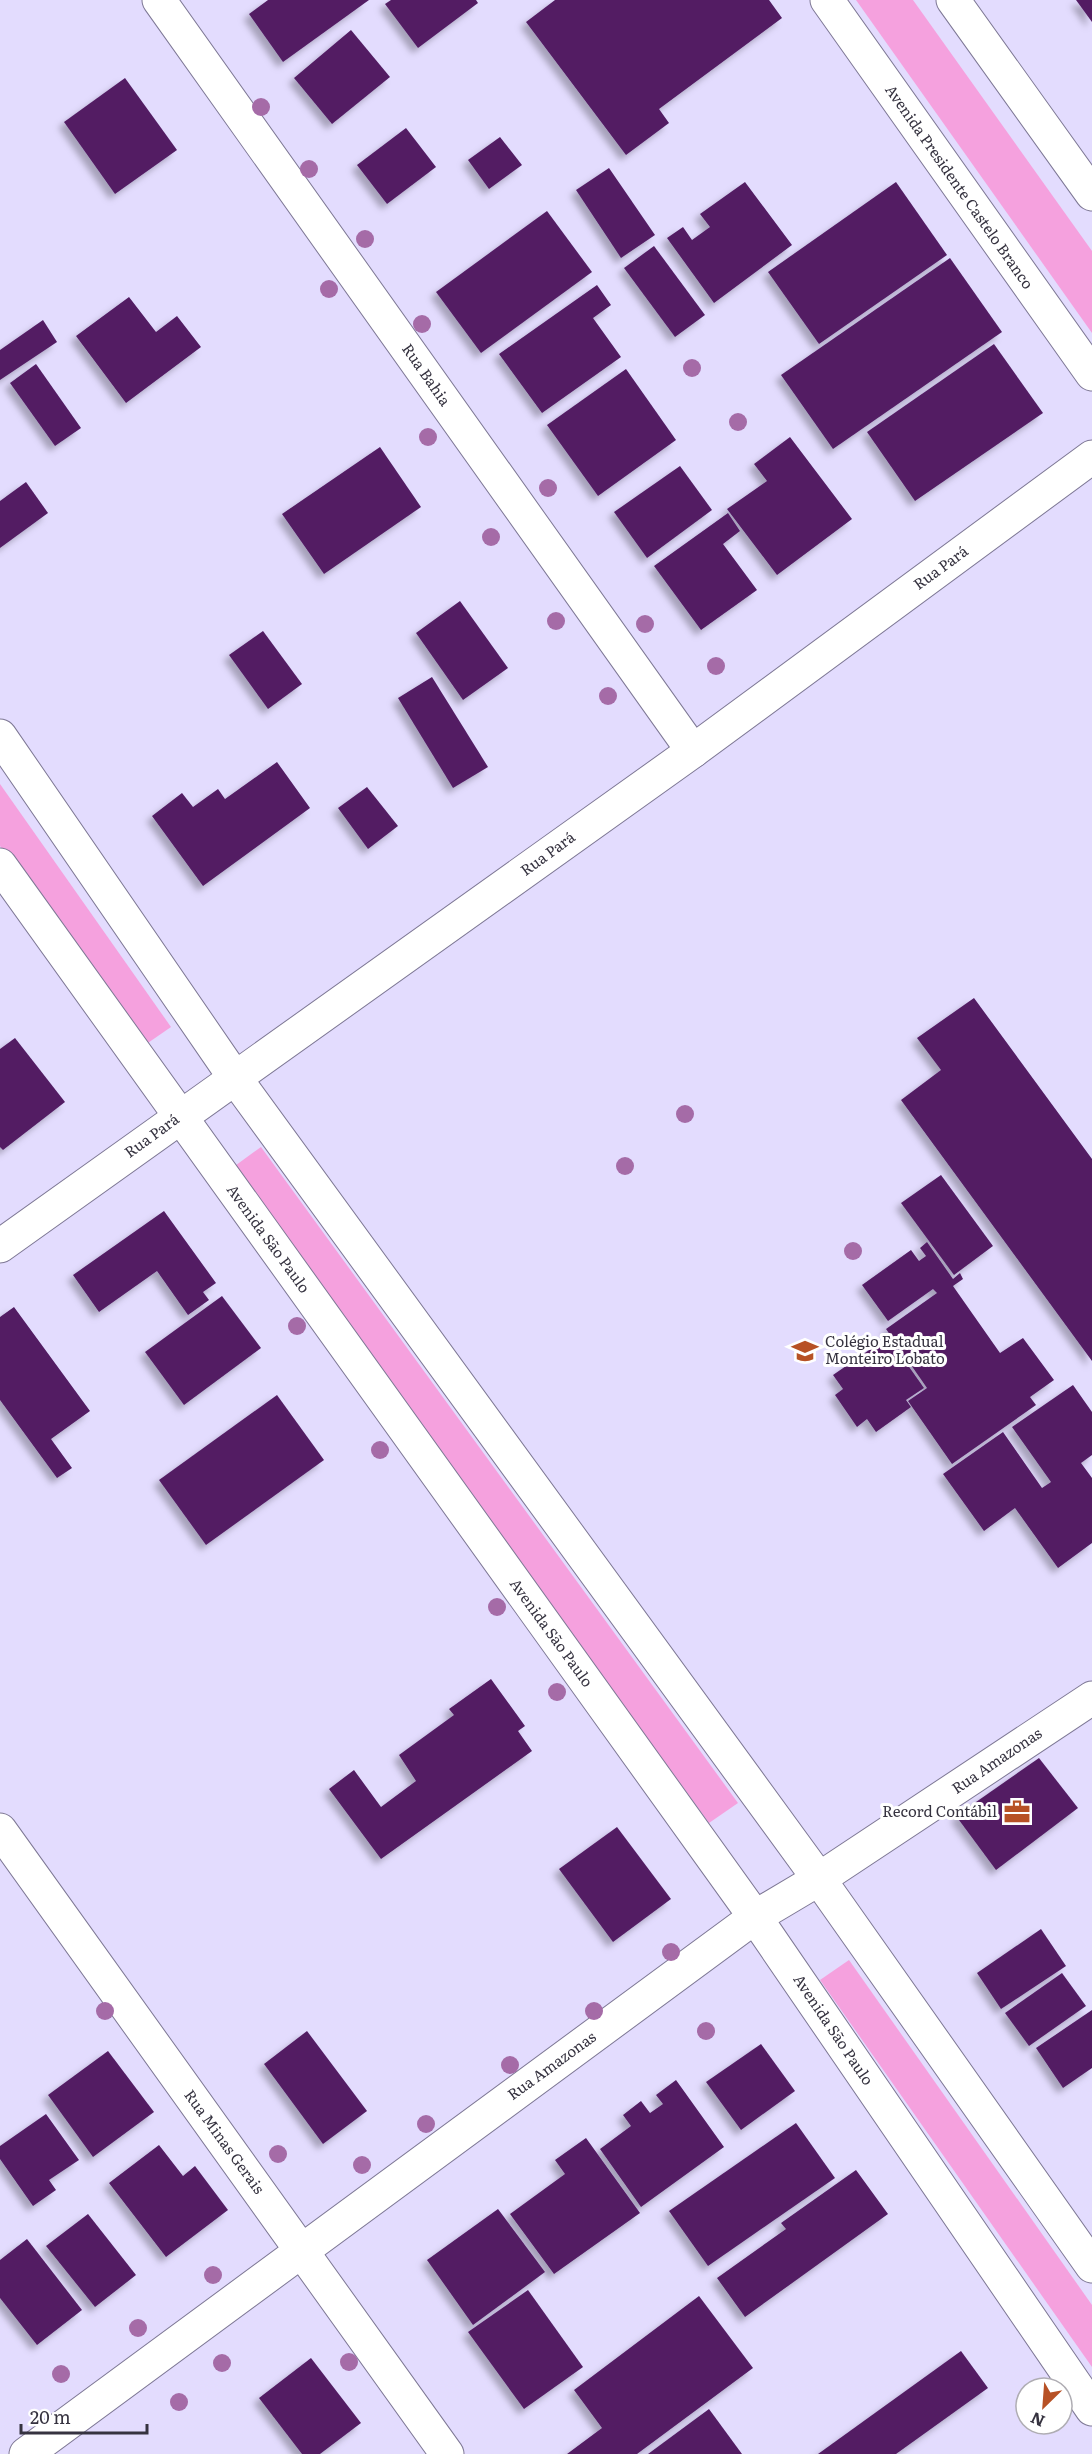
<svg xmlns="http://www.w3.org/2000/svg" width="1092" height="2454" font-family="Literata,serif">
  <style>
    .green { fill: #f5a1de }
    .building { fill: #521d63; filter: url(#shadow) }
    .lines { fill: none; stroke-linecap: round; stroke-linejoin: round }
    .street-casing { stroke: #7e7895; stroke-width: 35 }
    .secondary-casing { stroke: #7e7895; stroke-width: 35 }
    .street { stroke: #fff; stroke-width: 33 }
    .secondary { stroke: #fff; stroke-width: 33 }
    .tree { fill: #a56ba7 }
    .labels { text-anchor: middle; stroke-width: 6; stroke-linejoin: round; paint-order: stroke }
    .street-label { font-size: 15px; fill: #363340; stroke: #fff }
    .poi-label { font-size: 15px; fill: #363340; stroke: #fff; text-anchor: start }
  </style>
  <defs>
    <filter id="shadow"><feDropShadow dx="-5.5" dy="5.5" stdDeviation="3" flood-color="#0004"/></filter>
  </defs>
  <rect width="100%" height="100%" fill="#e3dcfe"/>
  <g class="green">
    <path d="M856 0H913L1092 251V333Z"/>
    <path d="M0 784 171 1027 142 1047 0 846Z"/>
    <path d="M261 1147 738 1803 709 1823 232 1168Z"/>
    <path d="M849 1960 1092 2305V2367L820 1980Z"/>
  </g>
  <g class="building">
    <path d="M268 0H369L283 62 249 14Z"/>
    <path d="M391 0H476L478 3 418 48 385 4Z"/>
    <path d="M555 0H769L782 18 659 109 669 123 626 155 526 22Z"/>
    <path d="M1076 0H1092V22Z"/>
    <path d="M351 30 390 77 332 124 294 78Z"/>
    <path d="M125 78 177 150 115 194 64 122Z"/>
    <path d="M406 128 436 167 387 204 357 165Z"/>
    <path d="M500 137 522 165 489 189 468 160Z"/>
    <path d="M609 168 655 235 621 258 576 190Z"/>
    <path d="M745 182 792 245 714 303 667 238 683 227 692 240 710 227 700 214Z"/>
    <path d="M896 182 947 255 819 344 768 272Z"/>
    <path d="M547 211 592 272 481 353 436 292Z"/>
    <path d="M654 246 705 315 675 337 624 268Z"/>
    <path d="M950 258 1002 332 833 449 781 375Z"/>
    <path d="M597 285 611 305 593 318 621 357 542 413 499 354Z"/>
    <path d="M129 297 156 332 177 316 201 347 126 403 76 336Z"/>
    <path d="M43 320 57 342 0 380V350Z"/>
    <path d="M994 344 1043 413 915 501 867 432Z"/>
    <path d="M36 364 81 428 55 446 10 383Z"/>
    <path d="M626 369 676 440 598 496 547 425Z"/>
    <path d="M790 437 852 519 777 575 727 509 767 481 754 464Z"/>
    <path d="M380 447 421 507 324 574 282 514Z"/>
    <path d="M680 466 712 510 647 558 614 512Z"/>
    <path d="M26 482 48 513 0 548V501Z"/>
    <path d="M728 513 740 531 723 544 757 590 701 630 654 566Z"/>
    <path d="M460 601 508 668 463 700 416 633Z"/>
    <path d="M263 631 302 684 268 709 229 655Z"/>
    <path d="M432 677 488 767 453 788 398 698Z"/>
    <path d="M277 762 310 808 203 886 152 816 182 793 193 807 218 789 225 799Z"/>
    <path d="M367 787 398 826 368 849 338 808Z"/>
    <path d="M974 998 1092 1159V1361L901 1100 941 1070 917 1038Z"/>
    <path d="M15 1038 65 1102 3 1150 0 1147V1049Z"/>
    <path d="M941 1175 993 1246 954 1275 901 1203Z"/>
    <path d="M164 1211 216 1283 203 1292 209 1300 188 1315 157 1271 99 1312 73 1275Z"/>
    <path d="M927 1242 953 1279 960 1273 963 1279 953 1286 1000 1353 1023 1338 1054 1380 1030 1397 1036 1405 952 1464 908 1401 927 1388 886 1329 937 1293 933 1289 888 1321 862 1285 911 1250 919 1261 926 1256 920 1248Z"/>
    <path d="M222 1296 261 1348 184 1405 145 1352Z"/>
    <path d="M14 1307 90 1411 51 1439 72 1468 57 1478 0 1400V1317Z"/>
    <path d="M888 1337 924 1388 906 1400 911 1407 876 1432 867 1419 857 1427 835 1395 843 1389 833 1375Z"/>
    <path d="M1073 1385 1092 1412V1455L1081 1463 1092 1478V1543L1058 1568 1015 1508 984 1531 943 1474 1003 1432 1042 1488 1051 1482 1012 1427Z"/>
    <path d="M277 1395 324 1460 206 1545 159 1480Z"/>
    <path d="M491 1679 525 1726 518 1731 532 1751 381 1859 329 1789 354 1770 381 1807 416 1781 399 1755 454 1715 449 1709Z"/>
    <path d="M1039 1758 1078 1808 996 1870 956 1816Z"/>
    <path d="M617 1827 671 1899 613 1942 559 1869Z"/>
    <path d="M1041 1929 1066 1966 1001 2009 977 1973Z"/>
    <path d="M1062 1973 1086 2006 1029 2046 1005 2013Z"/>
    <path d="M1092 2010V2068L1063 2088 1036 2048Z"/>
    <path d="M307 2031 367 2111 323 2144 264 2064Z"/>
    <path d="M761 2044 795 2091 741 2130 706 2082Z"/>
    <path d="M108 2051 154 2112 93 2157 48 2095Z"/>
    <path d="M676 2080 724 2147 641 2207 600 2149 631 2126 623 2115 641 2101 650 2113 663 2104 656 2095Z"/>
    <path d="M46 2114 79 2160 49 2180 56 2190 33 2206 0 2159V2146Z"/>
    <path d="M796 2123 835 2178 708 2266 669 2211Z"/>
    <path d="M586 2138 640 2213 554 2274 510 2214 565 2174 555 2160Z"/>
    <path d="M159 2145 183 2176 195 2166 228 2210 166 2257 109 2183Z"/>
    <path d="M856 2170 888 2214 745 2317 717 2278 786 2229 781 2223Z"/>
    <path d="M498 2209 545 2272 473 2325 427 2260Z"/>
    <path d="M88 2214 136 2275 95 2307 46 2246Z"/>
    <path d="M27 2239 82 2310 37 2345 0 2298V2260Z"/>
    <path d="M528 2290 583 2367 524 2409 468 2332Z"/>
    <path d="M699 2296 753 2368 637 2454H567L602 2428 574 2390Z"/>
    <path d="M961 2351 988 2388 896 2454H818Z"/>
    <path d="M311 2358 361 2423 320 2454H302L259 2398Z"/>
    <path d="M709 2409 742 2454H648Z"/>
  </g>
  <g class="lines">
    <g class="street-casing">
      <g id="street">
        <path d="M159 0 693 751"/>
        <path d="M0 1246 693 751 1092 457"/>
        <path d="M0 1830 447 2454"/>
        <path d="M26 2454 755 1917 819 1879 1092 1698"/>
      </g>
    </g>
    <g class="secondary-casing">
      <g id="secondary">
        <path d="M827 0 1092 374"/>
        <path d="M953 0 1092 194"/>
        <path d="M0 736 235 1078 819 1879 1092 2266"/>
        <path d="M0 865 755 1917 1092 2409"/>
      </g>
    </g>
    <use href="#street" class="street"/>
    <use href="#secondary" class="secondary"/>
  </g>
  <g class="tree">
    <circle cx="261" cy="107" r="9"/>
    <circle cx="309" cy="169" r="9"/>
    <circle cx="365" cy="239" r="9"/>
    <circle cx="329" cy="289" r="9"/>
    <circle cx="422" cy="324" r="9"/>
    <circle cx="692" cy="368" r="9"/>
    <circle cx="738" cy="422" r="9"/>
    <circle cx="428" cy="437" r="9"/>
    <circle cx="548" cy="488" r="9"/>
    <circle cx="491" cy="537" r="9"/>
    <circle cx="556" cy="621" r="9"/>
    <circle cx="645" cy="624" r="9"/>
    <circle cx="716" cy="666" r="9"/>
    <circle cx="608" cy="696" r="9"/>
    <circle cx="685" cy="1114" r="9"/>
    <circle cx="625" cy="1166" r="9"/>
    <circle cx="853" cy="1251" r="9"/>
    <circle cx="297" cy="1326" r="9"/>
    <circle cx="380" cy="1450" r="9"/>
    <circle cx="497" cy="1607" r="9"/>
    <circle cx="557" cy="1692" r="9"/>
    <circle cx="671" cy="1952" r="9"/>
    <circle cx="105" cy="2011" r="9"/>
    <circle cx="594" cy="2011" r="9"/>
    <circle cx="706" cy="2031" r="9"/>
    <circle cx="510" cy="2065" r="9"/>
    <circle cx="426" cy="2124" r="9"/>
    <circle cx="278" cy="2154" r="9"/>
    <circle cx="362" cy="2165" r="9"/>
    <circle cx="213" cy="2275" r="9"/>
    <circle cx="138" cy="2328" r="9"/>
    <circle cx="349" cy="2362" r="9"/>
    <circle cx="222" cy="2363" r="9"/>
    <circle cx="61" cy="2374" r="9"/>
    <circle cx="179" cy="2402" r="9"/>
  </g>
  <defs>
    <g id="school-bare" transform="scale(2.07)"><path d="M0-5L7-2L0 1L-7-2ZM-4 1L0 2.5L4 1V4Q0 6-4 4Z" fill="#b75125" stroke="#fff" stroke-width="2.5" paint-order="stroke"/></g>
    <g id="office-bare" transform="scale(2.07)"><path d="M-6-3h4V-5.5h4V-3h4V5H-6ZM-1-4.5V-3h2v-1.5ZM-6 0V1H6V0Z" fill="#b75125" stroke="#fff" stroke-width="2.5" paint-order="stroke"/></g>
  </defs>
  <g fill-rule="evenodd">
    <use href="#school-bare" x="805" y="1351"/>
    <use href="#office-bare" x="1017" y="1812"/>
  </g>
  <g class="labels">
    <g class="street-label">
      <text transform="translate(959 187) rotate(55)" y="5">Avenida Presidente Castelo Branco</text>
      <text transform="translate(426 375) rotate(55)" y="5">Rua Bahia</text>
      <text transform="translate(941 568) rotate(-36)" y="5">Rua Pará</text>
      <text transform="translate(548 854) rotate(-36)" y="5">Rua Pará</text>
      <text transform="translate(152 1136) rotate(-36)" y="5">Rua Pará</text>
      <text transform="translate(268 1239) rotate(54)" y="5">Avenida São Paulo</text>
      <text transform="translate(551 1633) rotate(54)" y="5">Avenida São Paulo</text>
      <text transform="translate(997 1761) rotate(-34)" y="5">Rua Amazonas</text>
      <text transform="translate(833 2030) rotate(56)" y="5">Avenida São Paulo</text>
      <text transform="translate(552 2066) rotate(-36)" y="5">Rua Amazonas</text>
      <text transform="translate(224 2142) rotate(54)" y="5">Rua Minas Gerais</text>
    </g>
    <g class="poi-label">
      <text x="825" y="1347">Colégio Estadual<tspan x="825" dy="17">Monteiro Lobato</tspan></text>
      <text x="997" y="1817" text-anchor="end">Record Contábil</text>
    </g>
  </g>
  <g transform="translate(1044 2406) rotate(205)"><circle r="28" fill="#ffffff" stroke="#afadb3" stroke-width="1.5"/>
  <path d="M0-4.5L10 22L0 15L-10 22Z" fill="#b75125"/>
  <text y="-9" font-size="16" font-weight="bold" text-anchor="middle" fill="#363340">N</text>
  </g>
  <path d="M21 2424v9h126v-9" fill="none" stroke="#363340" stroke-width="3"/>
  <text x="30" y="2424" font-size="18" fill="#363340" stroke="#ffffff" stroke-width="4.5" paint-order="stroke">20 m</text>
</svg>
